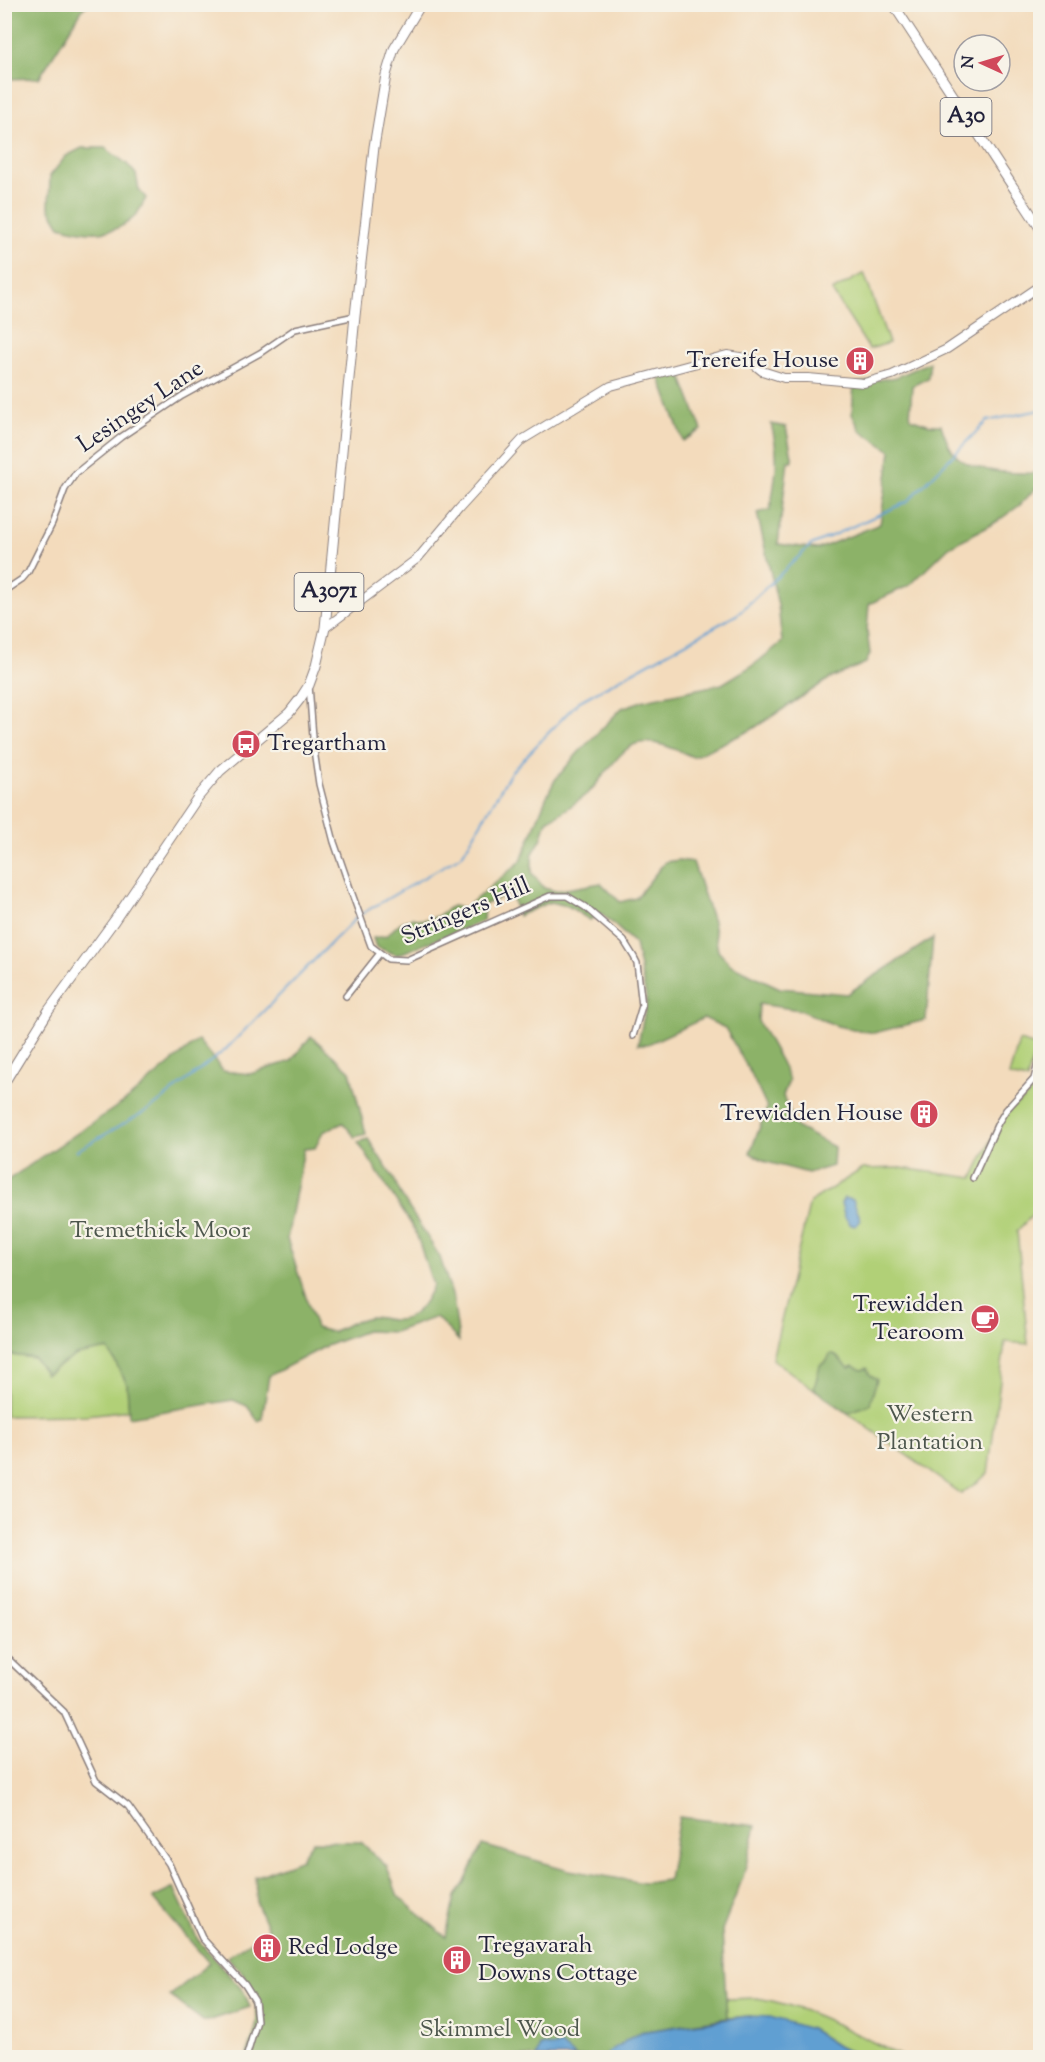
<svg xmlns="http://www.w3.org/2000/svg" width="1045" height="2062" viewBox="0 0 1045 2062" font-family="'Sorts Mill Goudy',serif">
  <rect width="100%" height="100%" fill="#f7f3e8"/>
  <filter id="ink" filterUnits="userSpaceOnUse"><feTurbulence type="fractalNoise" baseFrequency=".0167" numOctaves="2"/><feDisplacementMap in="SourceGraphic" scale="12" xChannelSelector="R" yChannelSelector="G"/><feConvolveMatrix kernelMatrix="1 2 1 2 8 2 1 2 1" color-interpolation-filters="sRGB"/></filter>
  <filter id="wash" filterUnits="userSpaceOnUse"><feTurbulence type="fractalNoise" baseFrequency=".008" numOctaves="4" result="noise"/><feDisplacementMap in="SourceGraphic" scale="24" xChannelSelector="R" yChannelSelector="G"/><feGaussianBlur stdDeviation="1.35" result="paint"/><feColorMatrix in="noise" values="0 0 0 0 0 0 0 0 0 0 0 0 0 0 0 0 0 1.4 0 .05"/><feComposite in="paint" operator="in"/></filter>
  <g filter="url(#wash)">
    <rect width="100%" height="100%" fill="#f3dbbc"/>
    <!-- green -->
    <path fill="#b1d077" stroke="#6a7959" stroke-width="1.5" d="M864 273 889 343 869 349 832 291Z
      M1019 1041 1036 1046 1027 1080 1009 1076Z
      M1039 1087 1040 1089V1207L1017 1231 1028 1344 1005 1342 988 1474 961 1494 772 1359 810 1202 862 1169 901 1168 973 1178 1004 1114Z
      M108 1349 127 1384 129 1410 87 1415 5 1416V1354L34 1358 46 1374 76 1355Z
      M757 1998C809 2006 857 2035 903 2057H863L839 2047 811 2029 748 2016 727 2018 726 1999Z"/>
    <!-- forest -->
    <path fill="#8cb268" stroke="#576a52" stroke-width="1.5" d="M4 5 5 4 88 5 84 7 39 78 5 79Z
      M82 148H105L127 164 136 174 139 190 146 198C143 203 140 210 136 215 116 237 85 234 60 226L49 208 50 176 66 156Z
      M930 362 928 378 912 386 910 418 930 425H941C945 436 949 450 959 458 978 473 1017 474 1040 473V489H1035L1020 505 996 522 949 547 910 585 869 604 867 631 870 654 866 663 829 679 751 730 693 757C676 750 658 740 639 743 621 746 603 779 589 792 576 803 562 813 547 821L541 840 532 855V873L544 888 555 891 601 883 620 902 636 898 665 862 679 860 693 862 713 922 718 951 731 965 780 988 847 994 933 938 926 1020 874 1033 837 1026 800 1010 759 1004 758 1021 781 1062 789 1080 783 1096 796 1127 834 1147 833 1166 808 1173 767 1162 750 1153 767 1108 751 1074 725 1028 704 1018 648 1044H638L647 1001 635 944 601 913 590 920 568 906 550 902 518 916 511 892 484 905 483 921 397 955 376 947 373 938 386 936 400 923 412 918 423 920 436 917 452 906 465 908 521 861 546 798 555 780 578 753 622 708 645 700 722 684 755 664 782 642 778 605 757 513 770 510C776 476 780 457 771 424L786 427 793 461H788L778 544 818 549 880 524 891 451 860 430 852 414 854 384 897 377Z
      M680 373 702 430 683 441 659 376Z
      M311 1036 350 1071 366 1134 355 1137 343 1123 323 1132 315 1148 304 1149 287 1239 316 1328 332 1332C344 1326 357 1319 371 1317 379 1317 386 1320 394 1320 415 1321 426 1302 433 1285L415 1230 358 1142 368 1139 394 1179 402 1197 440 1257 453 1298 459 1341 436 1317 394 1332 366 1331 326 1346 269 1376 262 1419 258 1421 247 1406 233 1400 129 1417 127 1384 108 1349 76 1355 46 1374 34 1358 5 1354V1182L128 1099 198 1040 223 1071 250 1074 291 1061Z
      M830 1354H834L849 1368 853 1366 862 1370 867 1368 870 1375 877 1379 870 1404 848 1413 814 1389 820 1365 827 1361Z
      M679 1817 756 1826 743 1877 722 1930 727 2018 640 2032 610 2057H246C252 2040 262 2019 254 2000 250 1990 245 1985 244 1974L227 1957 268 1929 257 1904 255 1877 302 1859V1856L313 1841 361 1842 387 1867 398 1896 446 1937 455 1896 464 1884 482 1845 569 1870 644 1883 668 1880Z
      M174 1888 198 1940 244 1992 250 2007 208 2021H203L170 1996 209 1963 153 1898Z"/>
    <!-- water -->
    <path fill="#609fd2" stroke="#416086" stroke-width="1.5" d="M844 1198 853 1200 861 1220 856 1226 851 1225 845 1217 841 1203Z
      M748 2016 770 2017 811 2029 839 2047 863 2057H605L612 2049 640 2032Z
      M561 2045 575 2057H536L540 2046 554 2047Z"/>
    <g fill="none" stroke-linecap="round" stroke-linejoin="round">
      <!-- stream -->
      <path stroke="#609fd2" stroke-width="2" d="M76 1151 153 1107 225 1050 358 916 462 855 511 772 578 702 738 614 811 545 907 502 987 421 1040 410"/>
    </g>
  </g>
  <g filter="url(#ink)">
    <g fill="none" stroke-linecap="round" stroke-linejoin="round">
      <!-- minor casing -->
      <g stroke="#8a7e7c" stroke-width="8">
        <path id="minor" d="M4 591 22 579 28 572 52 524 65 489 76 473 121 437 182 396 260 353 295 329 355 316
          M309 685 314 750 319 784 334 842 351 891 371 946 388 959 407 960 550 896H567L585 907 624 941 634 957 637 963 642 1006 633 1036
          M346 996 380 953
          M973 1178 998 1123 1006 1110 1034 1079 1040 1056
          M4 1655 64 1712 96 1781 128 1806 169 1864 202 1938 245 1985 255 2001 257 2021 246 2058"/>
      </g>
      <!-- secondary casing -->
      <g stroke="#8a7e7c" stroke-width="10">
        <path id="secondary" d="M325 628 418 558 459 509 522 440 611 386 727 355 746 358 762 371 784 378H808L864 383 892 375 947 349 1040 286"/>
      </g>
      <!-- primary casing -->
      <g stroke="#8a7e7c" stroke-width="11">
        <path id="primary" d="M893 4 1040 228
          M4 1083 49 1010 114 921 198 797 220 771 289 713 300 699 309 685 316 666 325 628 355 316 374 147 386 75 394 49 421 4"/>
      </g>
      <!-- minor -->
      <use href="#minor" stroke="#fff" stroke-width="5"/>
      <!-- secondary -->
      <use href="#secondary" stroke="#fff" stroke-width="8"/>
      <!-- primary -->
      <use href="#primary" stroke="#fff" stroke-width="9"/>
    </g>
  </g>
  <!-- icons -->
  <defs>
    <g id="building-disc" transform="scale(1.5)"><circle r="9.5" fill="#d1495b" stroke="#f7f3e8"/><path d="M-4-6H4V6H1V3H-1V6H-4ZM-2.5-4.3h1.7v1.8h-1.7ZM.8-4.3h1.7v1.8H.8ZM-2.5-1h1.7V.8h-1.7ZM.8-1h1.7V.8H.8Z" fill="#fff"/></g>
    <g id="bus-disc" transform="scale(1.5)"><circle r="9.5" fill="#d1495b" stroke="#f7f3e8"/><path d="M-5-6H5V4H4V6H2V4H-2V6H-4V4H-5ZM-3.5-4V0h7V-4ZM-3.5 1.2v1.5H-2V1.2ZM2 1.2v1.5H3.5V1.2Z" fill="#fff"/></g>
    <g id="cafe-disc" transform="scale(1.5)"><circle r="9.5" fill="#d1495b" stroke="#f7f3e8"/><path d="M-5.5-4.5H6V0H3Q3 3.5 0 3.5H-2.5Q-5.5 3.5-5.5 0ZM3-3.2v2h1.7v-2ZM-6 4.5H4V6H-6Z" fill="#fff"/></g>
  </defs>
  <g fill-rule="evenodd">
    <use href="#building-disc" x="860" y="361"/>
    <use href="#bus-disc" x="246" y="744"/>
    <use href="#building-disc" x="924" y="1114"/>
    <use href="#cafe-disc" x="985" y="1319"/>
    <use href="#building-disc" x="267" y="1948"/>
    <use href="#building-disc" x="457" y="1960"/>
  </g>
  <g text-anchor="middle" dominant-baseline="central" stroke-width="4.5" stroke-linejoin="round" paint-order="stroke">
    <!-- shield labels -->
    <g fill="#f7f3e8" stroke="#62616f" stroke-width="1.5">
      <rect x="940.5" y="98" width="51" height="38" rx="4.5"/>
      <rect x="294.5" y="573" width="69" height="38" rx="4.5"/>
    </g>
    <g font-size="22" font-weight="bold" fill="#22223b">
      <text x="966" y="117">A30</text>
      <text x="329" y="592">A3071</text>
    </g>
    <!-- poi labels -->
    <g font-size="24" fill="#22223b" stroke="#f7f3e8" text-anchor="end">
      <text x="839" y="361">Trereife House</text>
      <text x="267" y="744" text-anchor="start">Tregartham</text>
      <text x="903" y="1114">Trewidden House</text>
      <text x="964" y="1305">Trewidden<tspan x="964" dy="28">Tearoom</tspan></text>
      <text x="478" y="1946" text-anchor="start">Tregavarah<tspan x="478" dy="28">Downs Cottage</tspan></text>
      <text x="288" y="1948" text-anchor="start">Red Lodge</text>
    </g>
    <!-- street labels -->
    <g font-size="24" fill="#22223b" stroke="#f7f3e8">
      <text transform="translate(141 407) rotate(-34)">Lesingey Lane</text>
      <text transform="translate(466 912) rotate(-23)">Stringers Hill</text>
    </g>
    <!-- park labels -->
    <g font-size="24" fill="#4d564d" stroke="#f7f3e8">
      <text x="160" y="1231">Tremethick Moor</text>
      <text x="930" y="1415">Western<tspan x="930" dy="28">Plantation</tspan></text>
      <text x="500" y="2030">Skimmel Wood</text>
    </g>
  </g>
  <!-- margin -->
  <rect width="1045" height="2062" fill="none" stroke="#f7f3e8" stroke-width="24"/>
  <!-- north arrow -->
  <g transform="translate(982 63) rotate(274)"><circle r="28" fill="#f7f3e8" stroke="#a29fa3" stroke-width="1.5"/>
  <path d="M0-4.5L10 22L0 15L-10 22Z" fill="#d1495b"/>
  <text y="-9" font-size="16" font-weight="bold" text-anchor="middle" fill="#22223b">N</text>
  </g>
</svg>
